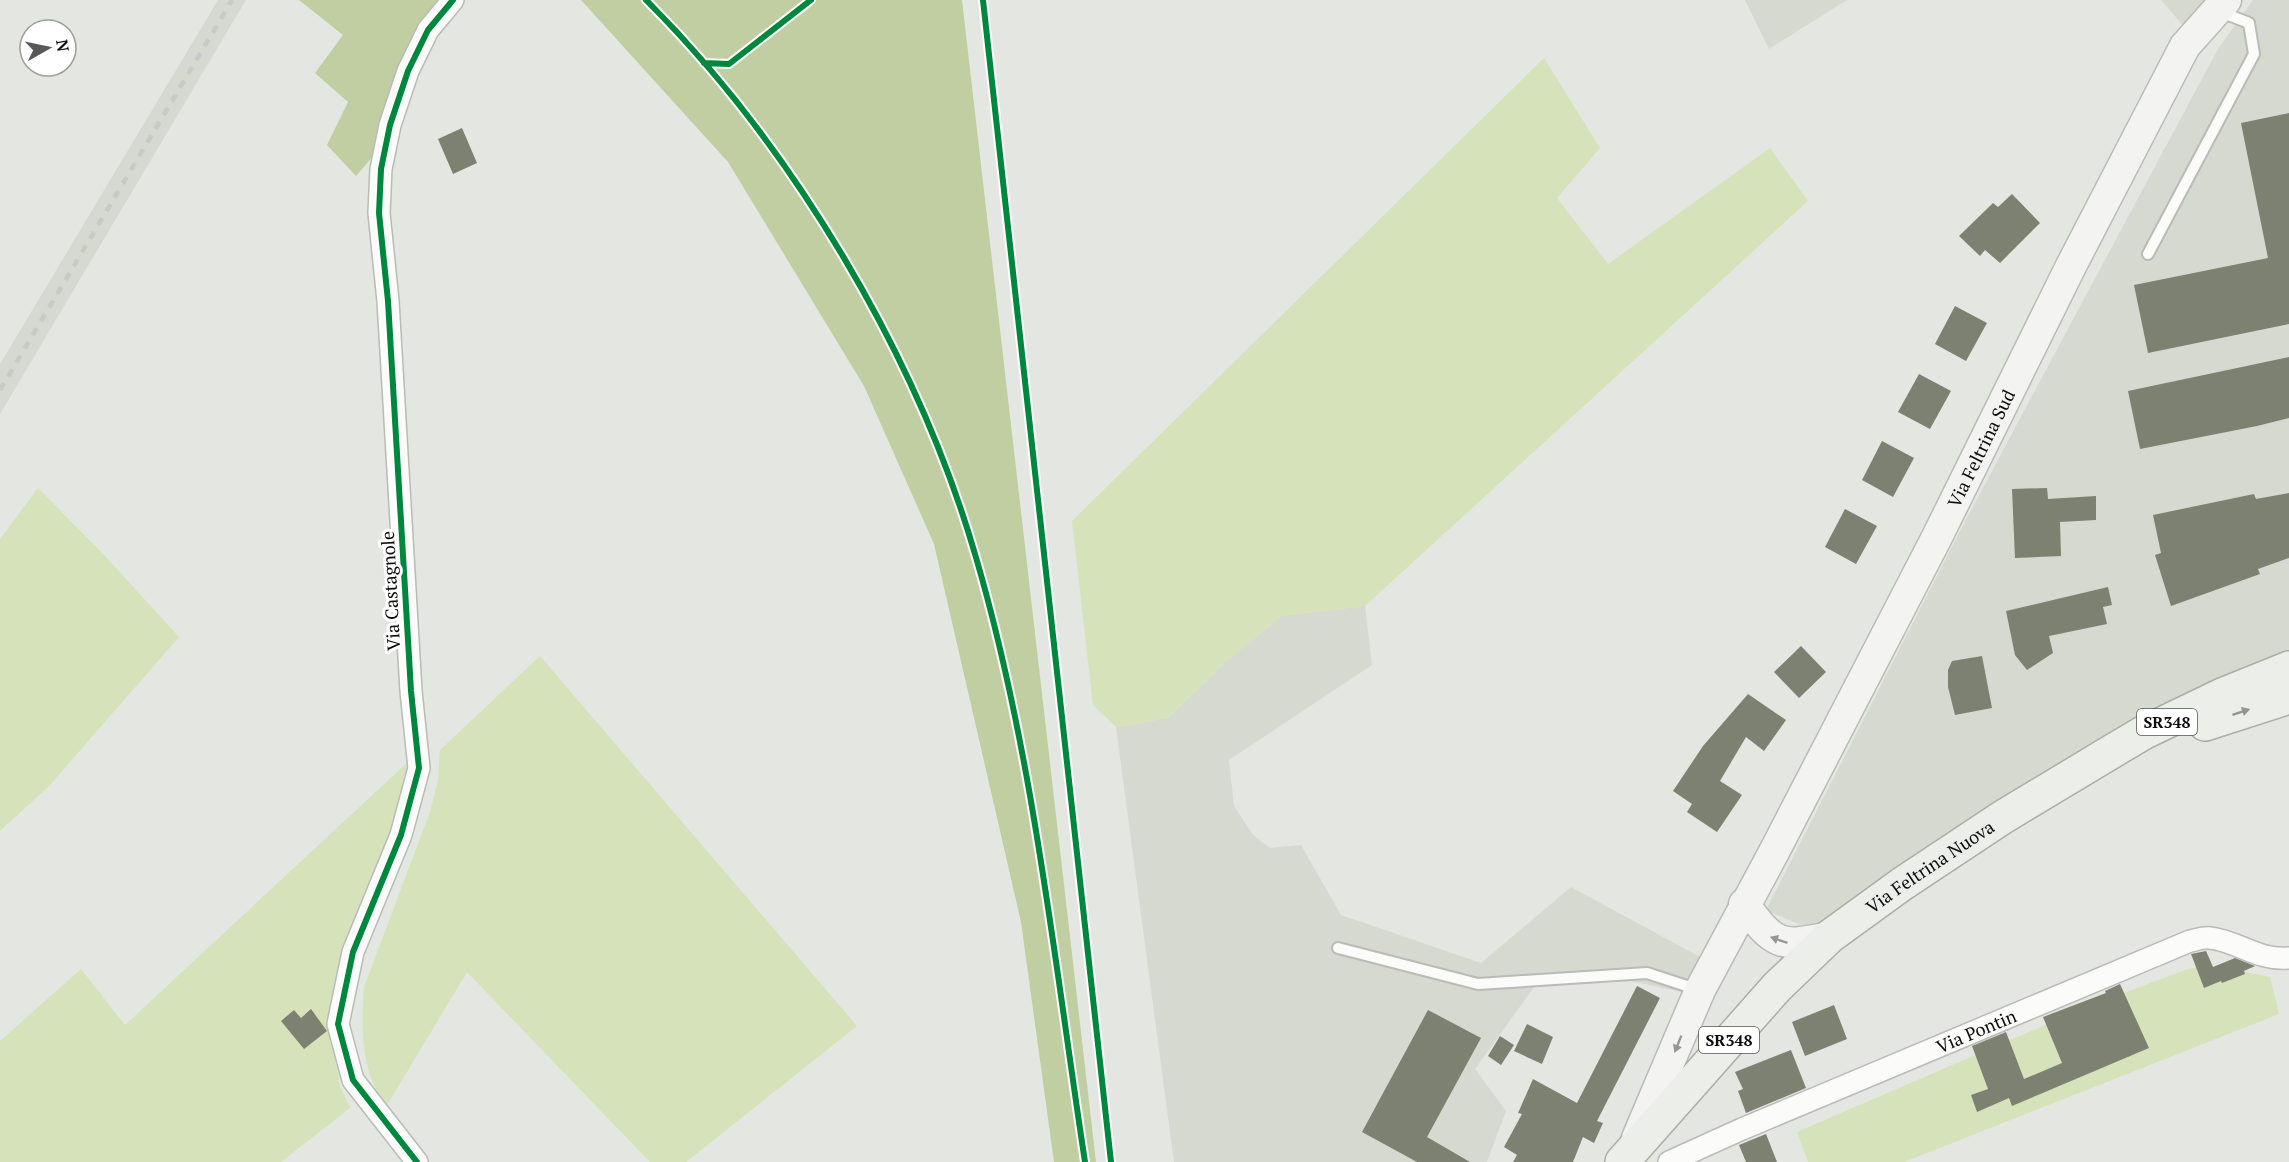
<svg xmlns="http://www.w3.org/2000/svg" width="2289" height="1162" viewBox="0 0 2289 1162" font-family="'PT Serif',serif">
  <rect width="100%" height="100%" fill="#e4e6e1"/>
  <!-- built -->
  <path fill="#d5d9cf" d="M218 0H246L0 414V364Z
    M1745 0H1847L1769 49Z
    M2161 0H2206L2187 30Z
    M2253 0H2289V650L2176 698 2124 731 2028 783 1926 847 1817 932 1766 910 1958 535 2032 396 2218 49Z
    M1365 606 1372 665 1229 760 1234 806 1253 835 1270 848 1301 845 1341 915 1481 963 1571 887 1700 957 1682 992 1621 979 1542 976 1475 1069 1506 1111 1487 1162H1174L1116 727 1168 718 1222 665 1281 616Z"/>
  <!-- green -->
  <path fill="#d6e2ba" d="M1544 58 1600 148 1557 198 1608 264 1770 148 1808 201 1365 606 1281 616 1222 665 1168 718 1116 727 1093 705 1072 521Z
    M38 488 105 556 179 637 49 786 0 831V539Z
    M540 656 857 1026 686 1162H650L467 972 387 1105C360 1073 361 1028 364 987L430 812 438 780 440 750Z
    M409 761 401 802 334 982 331 1015 333 1046 340 1086 350 1108 281 1162H0V1041L81 969 125 1025Z
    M2198 967H2220L2270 977 2279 1014 1904 1162H1808L1797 1132 2087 1007 2185 970Z"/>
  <!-- forest -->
  <path fill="#c1cea1" d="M299 0H444L374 155 356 176 327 145 348 102 315 73 343 35Z
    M581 0H962L1096 1162H1054L1021 922 934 544 864 386 728 162Z"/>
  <!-- building -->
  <path fill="#7d8172" d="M2289 113V324L2148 353 2134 285 2268 258 2241 123Z
    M462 128 477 163 453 174 438 139Z
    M2012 194 2040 223 2000 263 1985 250 1980 256 1959 236 1993 203 1998 207Z
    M1955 306 1987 323 1966 361 1935 344Z
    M2289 357V418L2257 426 2140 449 2128 391Z
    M1919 374 1951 391 1930 429 1898 412Z
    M1882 441 1914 458 1893 497 1862 480Z
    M2047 488 2048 499 2096 496V520L2060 522 2061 556 2015 558 2012 489Z
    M2289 493V558L2258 569 2260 574 2171 606 2155 555 2161 553 2153 515 2254 494 2256 499Z
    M1845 509 1877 526 1856 564 1825 547Z
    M2108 587 2112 605 2103 607 2107 624 2049 636 2053 653 2027 670 2015 655 2006 611Z
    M1801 646 1826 672 1799 698 1774 672Z
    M1982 656 1992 708 1955 715 1948 687V670L1952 661Z
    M1748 694 1786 720 1764 751 1746 737 1720 781 1742 795 1717 832 1687 812 1692 804 1673 791 1703 746Z
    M2206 951 2213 967 2235 958 2255 966 2244 971 2245 974 2222 983 2221 981 2204 988 2191 954Z
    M2120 984 2149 1048 2012 1106 2009 1098 1977 1112 1971 1095 1988 1089 1972 1046 2006 1032 2024 1079 2062 1063 2043 1017 2106 993 2105 991Z
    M1637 986 1660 998 1597 1121 1603 1123 1594 1143 1583 1137 1573 1162H1513L1517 1155 1504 1147 1522 1114 1518 1113 1533 1079 1577 1103Z
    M1834 1005 1847 1039 1805 1056 1792 1022Z
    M311 1009 327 1031 304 1049 281 1021 294 1010 301 1018Z
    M1428 1010 1481 1038 1427 1137 1470 1162H1417L1362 1132Z
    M1527 1024 1553 1037 1542 1064 1514 1051Z
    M1500 1036 1514 1045 1501 1065 1488 1056Z
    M1791 1050 1806 1088 1746 1113 1738 1091 1743 1089 1735 1072Z
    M1766 1134 1777 1162H1746L1739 1145Z"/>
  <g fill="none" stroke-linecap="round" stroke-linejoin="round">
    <!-- service casing -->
    <g stroke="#b9bbb7" stroke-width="14">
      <path id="service" d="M2148 254 2254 54 2249 23 2221 12
        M1338 948 1478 984 1647 973 1699 990"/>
    </g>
    <!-- minor casing -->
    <g stroke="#b9bbb7" stroke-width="24">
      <g id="minor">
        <path d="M417 1162 353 1080 338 1024 353 952 401 835 419 768 411 691 388 301 379 213 381 169 390 125 408 71 428 30 453 0"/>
        <path id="s1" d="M1669 1162 1742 1129 2190 941C2196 940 2203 937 2210 938 2238 941 2258 961 2289 958"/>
      </g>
    </g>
    <!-- secondary casing -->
    <g stroke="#b9bbb7" stroke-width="33">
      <g id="secondary">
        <path d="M1744 904C1774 945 1780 948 1829 937"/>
        <path id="s2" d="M1637 1138 1700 990 1775 850 1937 537 2071 266 2185 46 2226 0"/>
      </g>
    </g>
    <!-- primary casing -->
    <g stroke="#abaea3" stroke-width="36">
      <g id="primary">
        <path d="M2205 724 2289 697"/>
        <path id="s3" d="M1622 1162 1777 987 1829 937 1902 884 2003 817 2111 752 2143 733 2222 695 2289 668"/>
      </g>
    </g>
    <!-- service -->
    <use href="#service" stroke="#fbfbfa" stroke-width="10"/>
    <!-- minor -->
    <use href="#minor" stroke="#fbfbfa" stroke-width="21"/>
    <!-- secondary -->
    <use href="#secondary" stroke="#f3f4f2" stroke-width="30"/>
    <!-- primary -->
    <use href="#primary" stroke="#eceee9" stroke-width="33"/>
    <!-- rail -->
    <path stroke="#c9c9c8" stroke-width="4.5" stroke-dasharray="8 8" stroke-linecap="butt" d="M0 390 232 0"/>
    <!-- cycleway casing -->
    <g stroke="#fff" stroke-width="10">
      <path id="cycleway" d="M646 0C792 146 917 355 975 554 1033 751 1054 959 1085 1162
        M983 0 1111 1162
        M704 63 729 64 811 0
        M417 1162 353 1080 338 1024 353 952 401 835 419 768 411 691 388 301 379 213 381 169 390 125 408 71 428 30 453 0"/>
    </g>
    <!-- cycleway -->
    <use href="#cycleway" stroke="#00873e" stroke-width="6"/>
  </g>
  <!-- one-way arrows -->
  <defs><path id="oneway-solid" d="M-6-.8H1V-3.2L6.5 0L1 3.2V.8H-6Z" transform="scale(1.5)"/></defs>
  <use fill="#929490" href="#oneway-solid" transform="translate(2241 712) rotate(-18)"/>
  <g fill="#979896">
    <use href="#oneway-solid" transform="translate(1779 940) rotate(-161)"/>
    <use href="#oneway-solid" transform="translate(1678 1044) rotate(112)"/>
  </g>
  <g text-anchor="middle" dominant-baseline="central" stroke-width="6" stroke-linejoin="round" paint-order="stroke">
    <!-- shield labels -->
    <g fill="#fff" stroke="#555654" stroke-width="1.5">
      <rect x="2137" y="709" width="60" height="26" rx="4.5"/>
      <rect x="1699" y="1027" width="60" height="26" rx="4.5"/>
    </g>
    <g font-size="16" font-weight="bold" fill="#0c0d0b">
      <text x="2167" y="722">SR348</text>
      <text x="1729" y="1040">SR348</text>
    </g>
    <!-- street labels -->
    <g font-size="18" fill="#0c0d0b" stroke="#fff">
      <text stroke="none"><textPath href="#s2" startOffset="771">Via Feltrina Sud</textPath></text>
      <text transform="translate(390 591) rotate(-93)">Via Castagnole</text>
      <text stroke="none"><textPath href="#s3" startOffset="429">Via Feltrina Nuova</textPath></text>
      <text stroke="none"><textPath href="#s1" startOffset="334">Via Pontin</textPath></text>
    </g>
  </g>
  <!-- north arrow -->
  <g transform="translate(48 48) rotate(81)"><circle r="28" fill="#ffffff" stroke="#9e9e9d" stroke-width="1.5"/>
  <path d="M0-4.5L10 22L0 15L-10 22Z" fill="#585956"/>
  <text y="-9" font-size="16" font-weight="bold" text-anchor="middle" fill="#0c0d0b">N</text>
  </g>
</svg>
